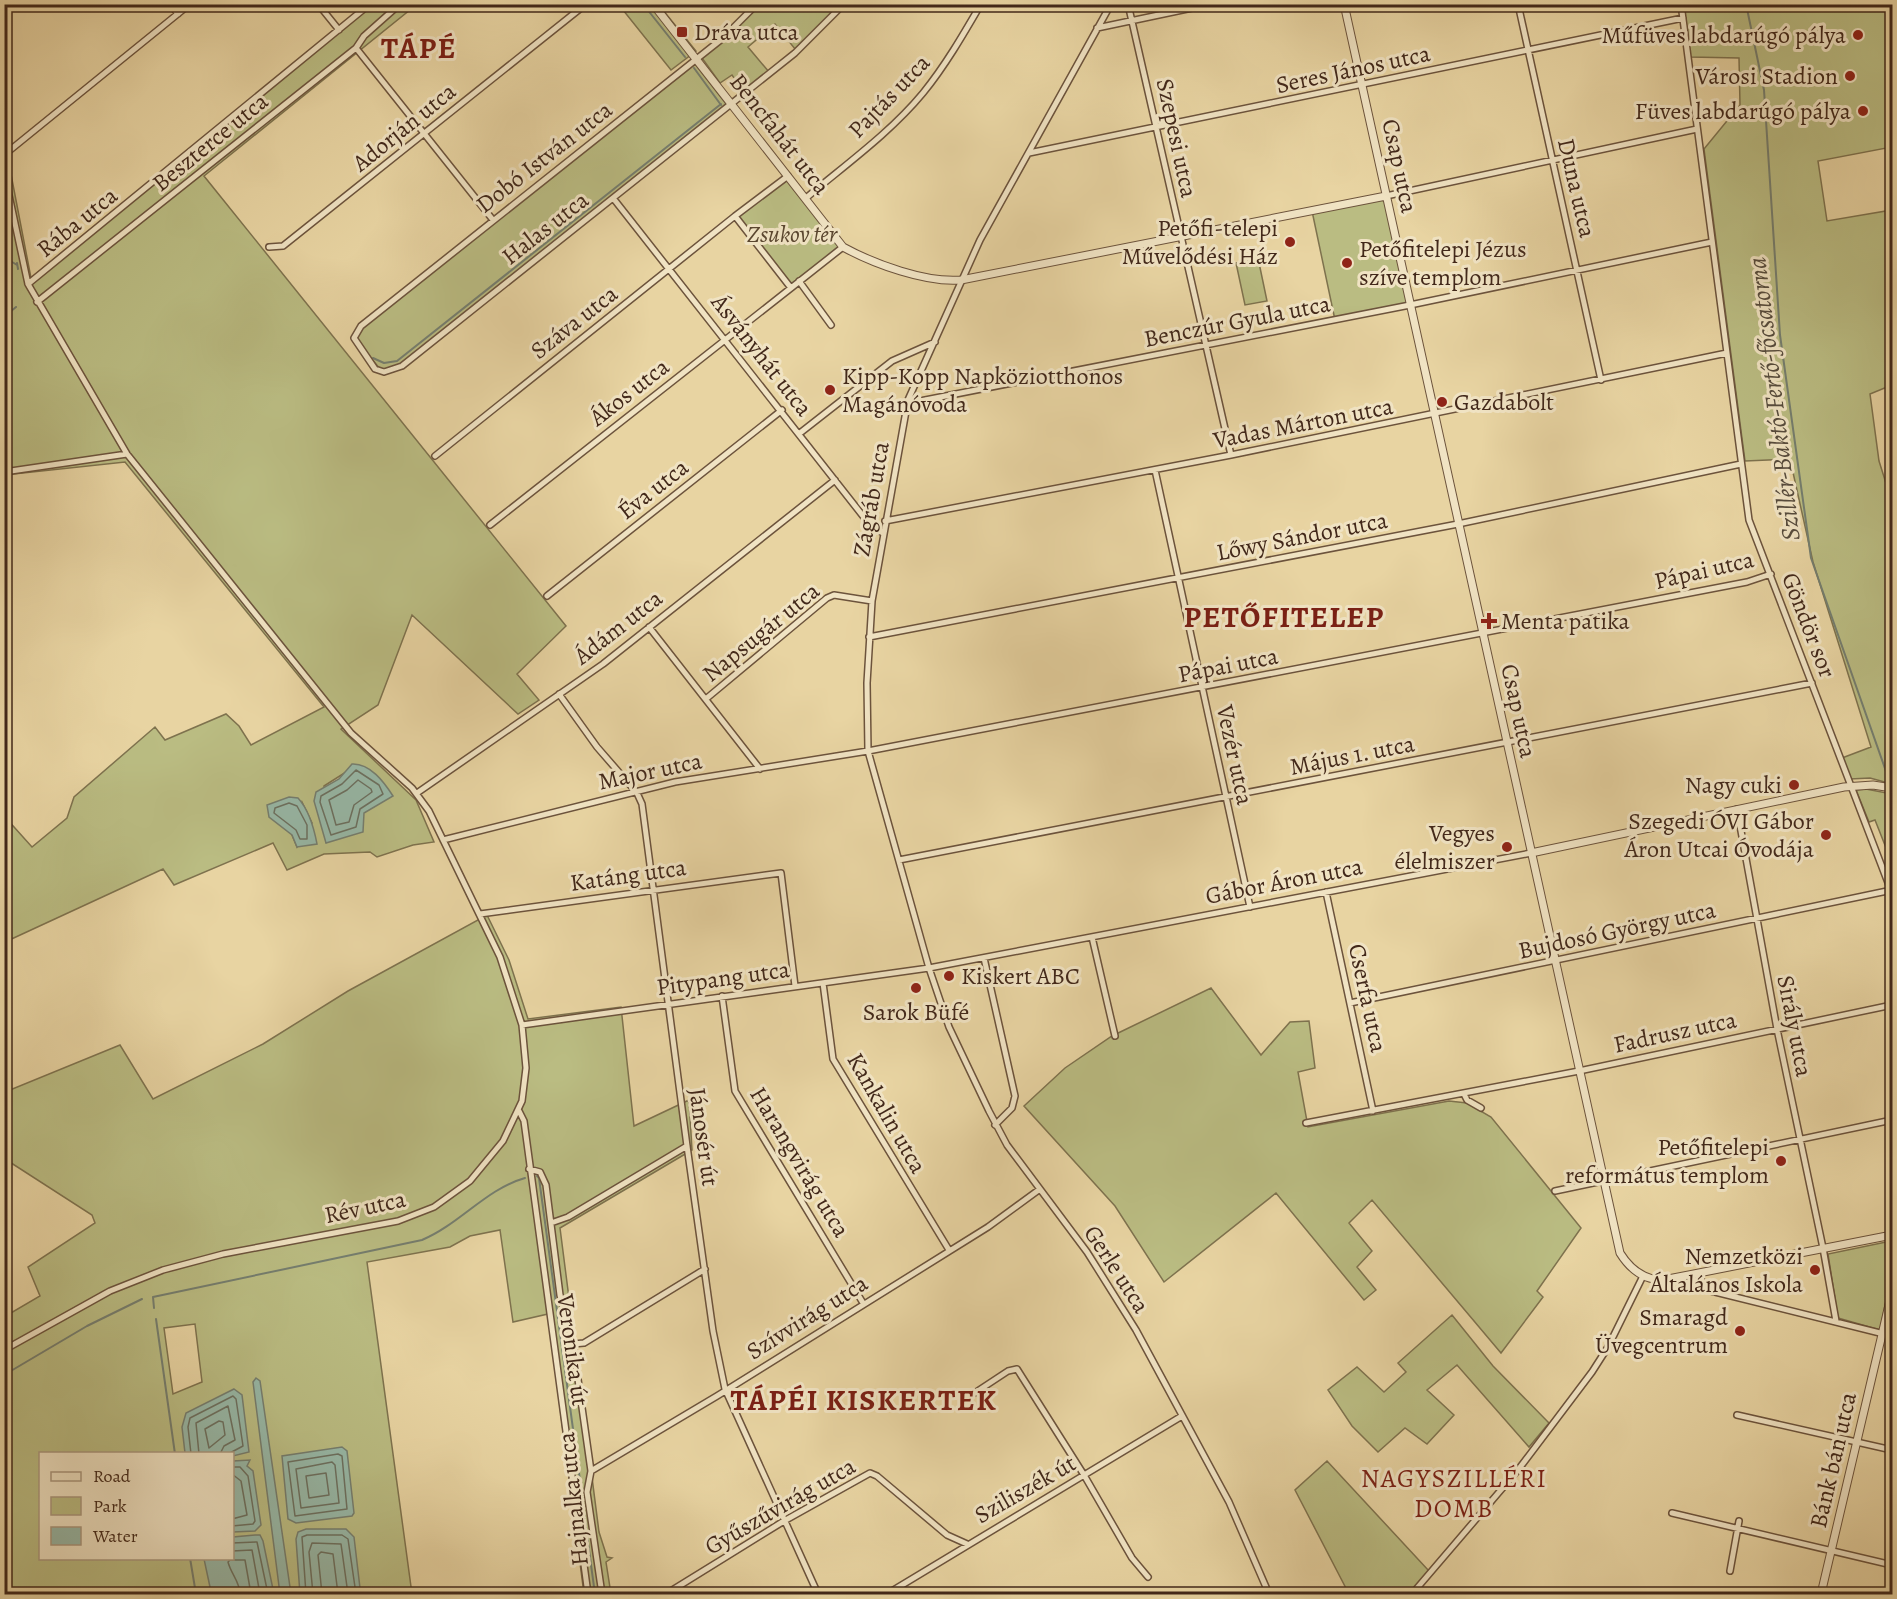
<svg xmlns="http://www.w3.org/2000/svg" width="1897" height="1599" viewBox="0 0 1897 1599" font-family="Alegreya,serif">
  <rect width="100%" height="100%" fill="#e8d4a2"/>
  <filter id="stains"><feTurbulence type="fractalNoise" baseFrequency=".00333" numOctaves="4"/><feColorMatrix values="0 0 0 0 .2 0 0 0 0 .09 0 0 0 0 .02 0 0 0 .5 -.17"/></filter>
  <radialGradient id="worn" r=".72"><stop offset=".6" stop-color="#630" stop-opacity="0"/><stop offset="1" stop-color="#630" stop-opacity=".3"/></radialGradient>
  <!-- green -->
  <path fill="#babc82" stroke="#7e724e" stroke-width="1.5" fill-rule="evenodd" d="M366 5H416L204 176 566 626 517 674 539 700 518 714 412 615 378 705 341 729 416 800 434 842 413 845 377 857 370 852 324 854 287 870 273 843 174 885 163 869 5 942V817L32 847 67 818 74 797 155 727 165 740 226 714 239 726 251 745 324 707 125 462 5 475 4 138 31 278ZM346 772 326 843 324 786ZM302 802 312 823 297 847 292 835Z
    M619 5H659L696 51 671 70Z
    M761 5H841L795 49 775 24 748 47 769 72 744 92 732 75 720 83 702 58Z
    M1684 5H1892V147L1818 161 1827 221 1892 210V385L1870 394 1879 461 1892 502V784L1870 778 1850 779 1842 758 1871 747 1813 562 1790 459 1745 461 1704 149 1740 105 1739 58 1690 57Z
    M695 64 727 105 401 366 381 370 358 343V333L365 325Z
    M788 176 843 247 791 288 735 216Z
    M1386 196 1410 305 1335 320 1312 211Z
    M1258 258 1267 301 1245 305 1236 263Z
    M1866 789 1892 794V863L1875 820 1869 822 1856 790Z
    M487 915 509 960 528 1019 621 1007 634 1126 689 1100 692 1150 560 1228 599 1532 607 1557 612 1558 606 1562 611 1594H584L548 1314 513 1322 500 1230 470 1236 450 1247 367 1262 412 1594H5L4 1317 40 1296 28 1267 95 1223 92 1215 5 1159V1092L120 1045 153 1099 263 1044 348 991ZM195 1324 202 1382 173 1394 164 1328ZM40 1454H232V1558H40Z
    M1211 988 1261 1055 1290 1022 1309 1021 1315 1068 1298 1072 1308 1127 1449 1101 1467 1103 1491 1117 1581 1228 1537 1291 1543 1297 1501 1353 1372 1200 1349 1223 1372 1251 1357 1267 1376 1290 1364 1300 1276 1193 1164 1282 1115 1206 1024 1106 1065 1068 1112 1036Z
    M1886 1242 1892 1244V1271L1880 1330 1838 1318 1828 1254Z
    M1452 1315 1493 1366 1549 1423 1529 1447 1457 1365 1427 1390 1454 1415 1427 1444 1405 1428 1378 1452 1352 1426 1328 1390 1357 1367 1384 1392 1406 1372 1398 1363Z
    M1327 1461 1429 1571 1415 1588 1434 1594H1349L1295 1490Z"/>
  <!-- water -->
  <path fill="#97b8a7" stroke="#757e6f" stroke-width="1.5" d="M352 764C370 763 384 782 393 796L364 813 363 832 326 843 314 801 316 792 339 779Z
    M289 797 298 798C309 810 314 828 317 844L297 847 292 835 269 817 267 805Z
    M256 1378 260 1381 291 1594H280L253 1382Z
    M234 1389 242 1395 249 1452 233 1456 232 1454 185 1453 182 1427 186 1413Z
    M342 1447 347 1451 354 1513 352 1516 296 1523 288 1519 282 1456Z
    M250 1460 247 1466 253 1471 261 1525 255 1531 233 1532V1461Z
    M306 1529H346L354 1537 360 1588 363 1594H300L296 1539 298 1532Z
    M255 1535H260L263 1541 274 1594C254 1595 226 1599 210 1587L204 1559 232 1558 233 1537Z"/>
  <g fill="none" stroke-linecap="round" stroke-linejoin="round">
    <!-- shore -->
    <path stroke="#6c7060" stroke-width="1.5" d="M356 770 379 785 383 794 360 809 356 827 331 835 320 802 321 796 342 784Z
      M358 780 371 789 372 792 354 805 349 822 336 825 329 800 347 790Z
      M289 803 297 806 307 825V839H300L296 830 274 813 275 808Z
      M219 1421 223 1422 225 1435 209 1448 205 1429Z
      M191 1454 188 1427 190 1418 233 1396 236 1399 243 1446 228 1454
      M199 1454 196 1423 228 1406 235 1440 224 1446 220 1454
      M338 1454 342 1456 347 1509 295 1516 288 1462Z
      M332 1462 335 1465 339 1503 301 1508 296 1469Z
      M232 1467H240L248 1476 255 1521 253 1524 232 1526
      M326 1473 329 1495 309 1498 306 1476Z
      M232 1474 241 1481 247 1515 232 1519
      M232 1543 257 1542 268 1594
      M232 1551 252 1550 260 1594
      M240 1594C240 1582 231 1574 228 1562L230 1560H245L251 1594
      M306 1594 302 1537 307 1535H342L348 1539 356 1594
      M313 1594 309 1552 312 1543 341 1544 348 1594
      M322 1594 318 1555 321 1552 333 1554 338 1594"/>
    <!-- stream -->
    <path stroke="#757e6f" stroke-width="2" d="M643 4 685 57
      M1746 4 1764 90 1780 335 1811 558 1888 777
      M694 68 721 105
      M4 257 17 265
      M17 263 18 269
      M4 317 16 307
      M373 358 384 363 397 361 721 104
      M537 1176 539 1178 581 1488
      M154 1308 153 1297 422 1240C460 1224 486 1189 525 1178
      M156 1319 175 1454
      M4 1375 87 1326 142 1299
      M582 1499 595 1594
      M190 1558 196 1594"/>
    <!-- minor casing -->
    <g stroke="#6c533c" stroke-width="8">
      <path id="minor" d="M170 4 178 14
        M318 4 339 30
        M757 4 723 38 361 326 354 338 375 369 384 372 402 366 795 53 844 4
        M1111 4 980 240 908 400 872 601 867 683 868 751 929 968 949 1027 989 1111 1007 1145 1087 1252 1136 1330 1229 1502 1269 1594
        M1128 4 1231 455
        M1518 4 1601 380
        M1681 4 1749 520 1892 893
        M4 6 9 4
        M1097 28 1211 4
        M356 48 493 220
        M1029 153 1683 18
        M4 155 190 4
        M4 172 28 284 127 454 351 733 412 788 429 811 500 957 522 1025 526 1068 522 1101 503 1141 470 1181 434 1207 398 1221 223 1254 163 1270 110 1291 4 1350
        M788 176 735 216 791 288 843 247
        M1386 196 1697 129
        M613 198 870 525 883 533
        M806 198C845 165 890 133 923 93 945 66 963 35 981 4
        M269 247 283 246 586 4
        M799 281 831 325
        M28 284 370 4
        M37 302 356 48 364 36 400 4
        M908 400 920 401 1410 305 1712 242
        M800 433 892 361 935 342
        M435 456 735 216
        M1155 470 1250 907
        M4 472 127 454
        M885 521 1231 455 1727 353
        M490 525 791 288
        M547 596 782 410
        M649 627 760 769
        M869 637 1458 524 1741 464
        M559 694 597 747 637 793 642 804 687 1146 713 1331 725 1389 818 1594
        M707 698 827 598 834 595 872 601
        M417 793 603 664 835 480
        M1737 809 1777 1029 1823 1248 1836 1321
        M443 840 675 782 868 751 1747 582 1771 574
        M899 860 1812 683
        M1326 892 1373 1111
        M480 914 781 873 795 986
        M1092 937 1115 1036
        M984 958 1015 1096 1012 1108 995 1125
        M823 983 833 1059 949 1250
        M722 996 735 1091 863 1303
        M1350 1003 1892 890
        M522 1025 929 968 1531 853
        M1464 1094 1467 1100 1481 1108
        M519 1111 524 1121 588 1594
        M1306 1123 1579 1071 1892 1005
        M529 1169 540 1172 546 1185 560 1295 573 1344 591 1471 587 1492 602 1594
        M1555 1191 1892 1120
        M551 1223 568 1217 687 1146
        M1698 1274 1707 1290 1892 1336
        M573 1344 584 1343 705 1269
        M967 1398 1008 1371 1017 1369 1084 1475 1132 1558 1148 1577
        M1737 1415 1892 1450
        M591 1471 717 1396 988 1227 1040 1189
        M1672 1513 1892 1565
        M1730 1571 1739 1521
        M666 1594 784 1521 870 1473 877 1476 947 1535 967 1544
        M887 1594 1182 1416
        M1412 1594 1518 1470 1592 1372 1608 1347 1643 1276"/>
    </g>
    <!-- tertiary casing -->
    <g stroke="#6c533c" stroke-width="9">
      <path id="tertiary" d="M653 4 843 247C874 264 926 283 961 280L1386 196
        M1344 4 1620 1253C1630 1269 1644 1280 1663 1280L1892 1235
        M1531 853 1844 787 1873 785 1892 788
        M1821 1594 1892 1292"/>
    </g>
    <!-- minor -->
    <use href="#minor" stroke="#f0e3c3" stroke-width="5"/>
    <!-- tertiary -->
    <use href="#tertiary" stroke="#f0e3c3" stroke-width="7"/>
  </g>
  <!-- markers -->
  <g fill="#8f2418" stroke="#f0e3c3" stroke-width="2">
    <rect x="676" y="26" width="12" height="12" rx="3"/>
    <circle cx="1858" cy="35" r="6"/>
    <circle cx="1850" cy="76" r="6"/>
    <circle cx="1863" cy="111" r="6"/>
    <circle cx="1290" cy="242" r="6"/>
    <circle cx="1347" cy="263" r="6"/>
    <circle cx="830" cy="390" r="6"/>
    <circle cx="1442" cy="402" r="6"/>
    <path d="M1486 612h6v6h6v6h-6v6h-6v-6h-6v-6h6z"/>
    <circle cx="1794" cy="785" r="6"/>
    <circle cx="1826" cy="835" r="6"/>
    <circle cx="1507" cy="847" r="6"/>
    <circle cx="949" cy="976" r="6"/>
    <circle cx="916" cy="988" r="6"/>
    <circle cx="1781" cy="1161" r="6"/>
    <circle cx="1815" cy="1270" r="6"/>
    <circle cx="1740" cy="1331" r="6"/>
  </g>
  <g text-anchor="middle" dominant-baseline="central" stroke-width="6" stroke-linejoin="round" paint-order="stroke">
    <!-- poi labels -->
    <g font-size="24" fill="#42281a" stroke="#f0e3c3" text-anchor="end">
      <text x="694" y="32" text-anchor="start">Dráva utca</text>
      <text x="1846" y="35">Műfüves labdarúgó pálya</text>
      <text x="1838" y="76">Városi Stadion</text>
      <text x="1851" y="111">Füves labdarúgó pálya</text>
      <text x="1278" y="228">Petőfi-telepi<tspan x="1278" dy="28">Művelődési Ház</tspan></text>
      <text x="1359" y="249" text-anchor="start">Petőfitelepi Jézus<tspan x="1359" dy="28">szíve templom</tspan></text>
      <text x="842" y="376" text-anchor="start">Kipp-Kopp Napköziotthonos<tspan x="842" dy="28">Magánóvoda</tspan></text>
      <text x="1454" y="402" text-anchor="start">Gazdabolt</text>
      <text x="1501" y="621" text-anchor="start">Menta patika</text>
      <text x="1782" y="785">Nagy cuki</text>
      <text x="1814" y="821">Szegedi ÓVI Gábor<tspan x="1814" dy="28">Áron Utcai Óvodája</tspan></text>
      <text x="1495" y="833">Vegyes<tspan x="1495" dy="28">élelmiszer</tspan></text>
      <text x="961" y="976" text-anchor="start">Kiskert ABC</text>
      <text x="916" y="1012" text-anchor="middle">Sarok Büfé</text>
      <text x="1769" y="1147">Petőfitelepi<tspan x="1769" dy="28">református templom</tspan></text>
      <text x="1803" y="1256">Nemzetközi<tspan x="1803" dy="28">Általános Iskola</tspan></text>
      <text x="1728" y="1317">Smaragd<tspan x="1728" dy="28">Üvegcentrum</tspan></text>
    </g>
    <!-- street labels -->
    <g font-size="24" fill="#42281a" stroke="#f0e3c3">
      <text transform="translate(1353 69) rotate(-12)">Seres János utca</text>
      <text transform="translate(889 96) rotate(-46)">Pajtás utca</text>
      <text transform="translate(404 127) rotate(-39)">Adorján utca</text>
      <text transform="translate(780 134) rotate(52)">Bencfahát utca</text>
      <text transform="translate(1177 138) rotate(78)">Szepesi utca</text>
      <text transform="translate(210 142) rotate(-39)">Beszterce utca</text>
      <text transform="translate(544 157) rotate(-38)">Dobó István utca</text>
      <text transform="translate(1400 166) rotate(78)">Csap utca</text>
      <text transform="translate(1577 188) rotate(77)">Duna utca</text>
      <text transform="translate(77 222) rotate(-39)">Rába utca</text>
      <text transform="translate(545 228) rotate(-38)">Halas utca</text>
      <text transform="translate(1237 321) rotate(-11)">Benczúr Gyula utca</text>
      <text transform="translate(574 322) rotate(-38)">Száva utca</text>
      <text transform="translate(762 355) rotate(52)">Ásványhát utca</text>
      <text transform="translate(629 392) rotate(-38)">Ákos utca</text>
      <text transform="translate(1303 423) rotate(-11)">Vadas Márton utca</text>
      <text transform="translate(653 489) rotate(-38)">Éva utca</text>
      <text transform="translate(871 499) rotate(-80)">Zágráb utca</text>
      <text transform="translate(1302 536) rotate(-11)">Lőwy Sándor utca</text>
      <text transform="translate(1704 570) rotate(-13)">Pápai utca</text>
      <text transform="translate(1809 625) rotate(69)">Göndör sor</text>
      <text transform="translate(618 627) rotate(-38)">Ádám utca</text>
      <text transform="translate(761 632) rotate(-39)">Napsugár utca</text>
      <text transform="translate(1228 665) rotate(-11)">Pápai utca</text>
      <text transform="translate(1519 711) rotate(78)">Csap utca</text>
      <text transform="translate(1235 755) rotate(78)">Vezér utca</text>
      <text transform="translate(1352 755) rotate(-11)">Május 1. utca</text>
      <text transform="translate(650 771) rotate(-12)">Major utca</text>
      <text transform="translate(628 875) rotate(-8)">Katáng utca</text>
      <text transform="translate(1284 881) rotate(-11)">Gábor Áron utca</text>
      <text transform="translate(1617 930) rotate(-12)">Bujdosó György utca</text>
      <text transform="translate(723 978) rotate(-8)">Pitypang utca</text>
      <text transform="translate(1368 998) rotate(78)">Cserfa utca</text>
      <text transform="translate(1795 1026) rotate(79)">Sirály utca</text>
      <text transform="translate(1675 1032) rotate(-12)">Fadrusz utca</text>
      <text transform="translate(887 1113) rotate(60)">Kankalin utca</text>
      <text transform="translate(704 1137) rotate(82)">Jánosér út</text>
      <text transform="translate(800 1162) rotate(59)">Harangvirág utca</text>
      <text transform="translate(365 1207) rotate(-12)">Rév utca</text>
      <text transform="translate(1117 1269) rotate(57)">Gerle utca</text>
      <text transform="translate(807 1317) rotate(-32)">Szívvirág utca</text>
      <text transform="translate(573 1350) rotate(82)">Veronika út</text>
      <text transform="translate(1833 1460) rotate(-77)">Bánk bán utca</text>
      <text transform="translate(1025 1489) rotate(-30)">Sziliszék út</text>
      <text transform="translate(573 1499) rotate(-96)">Hajnalka utca</text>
      <text transform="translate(780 1506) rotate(-30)">Gyűszűvirág utca</text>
    </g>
    <!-- park labels -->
    <g font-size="24" font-style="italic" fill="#5a462f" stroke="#f0e3c3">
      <text x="792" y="234">Zsukov tér</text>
    </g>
    <!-- water labels -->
    <g font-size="26" font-style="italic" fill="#574c3d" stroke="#f0e3c3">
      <text transform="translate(1774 399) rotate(-97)">Szillér-Baktó-Fertő-főcsatorna</text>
    </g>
    <!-- neighbourhood labels -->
    <g font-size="26" letter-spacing="1.5" fill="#7a1f14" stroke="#f0e3c3">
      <text x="1454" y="1478">NAGYSZILLÉRI<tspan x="1454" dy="30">DOMB</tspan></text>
    </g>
    <!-- district labels -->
    <g font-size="30" font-weight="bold" letter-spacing="1.5" fill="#7a1f14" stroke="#f0e3c3">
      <text x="419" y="48">TÁPÉ</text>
      <text x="1284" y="617">PETŐFITELEP</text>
      <text x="864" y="1400">TÁPÉI KISKERTEK</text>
    </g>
  </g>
  <!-- margin -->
  <rect width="1897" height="1599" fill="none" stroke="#e8d4a2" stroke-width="24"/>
  <rect x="6" y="6" width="1885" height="1587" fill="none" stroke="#42281a" stroke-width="3"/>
  <rect x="12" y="12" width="1873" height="1575" fill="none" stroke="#42281a" stroke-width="1.5"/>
  <!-- legend -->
  <rect x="39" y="1452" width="195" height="108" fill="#f0e3c3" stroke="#aa987f" stroke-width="1.5"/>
  <rect x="51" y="1472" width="30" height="9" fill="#f0e3c3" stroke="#aa987f" stroke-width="1.5"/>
  <text x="93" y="1482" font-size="18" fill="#42281a">Road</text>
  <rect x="51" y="1497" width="30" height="18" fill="#babc82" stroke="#aa987f" stroke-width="1.5"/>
  <text x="93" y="1512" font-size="18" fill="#42281a">Park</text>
  <rect x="51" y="1527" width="30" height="18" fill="#97b8a7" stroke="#aa987f" stroke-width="1.5"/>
  <text x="93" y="1542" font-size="18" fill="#42281a">Water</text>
  <rect width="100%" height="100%" filter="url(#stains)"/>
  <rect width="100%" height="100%" fill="url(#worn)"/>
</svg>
